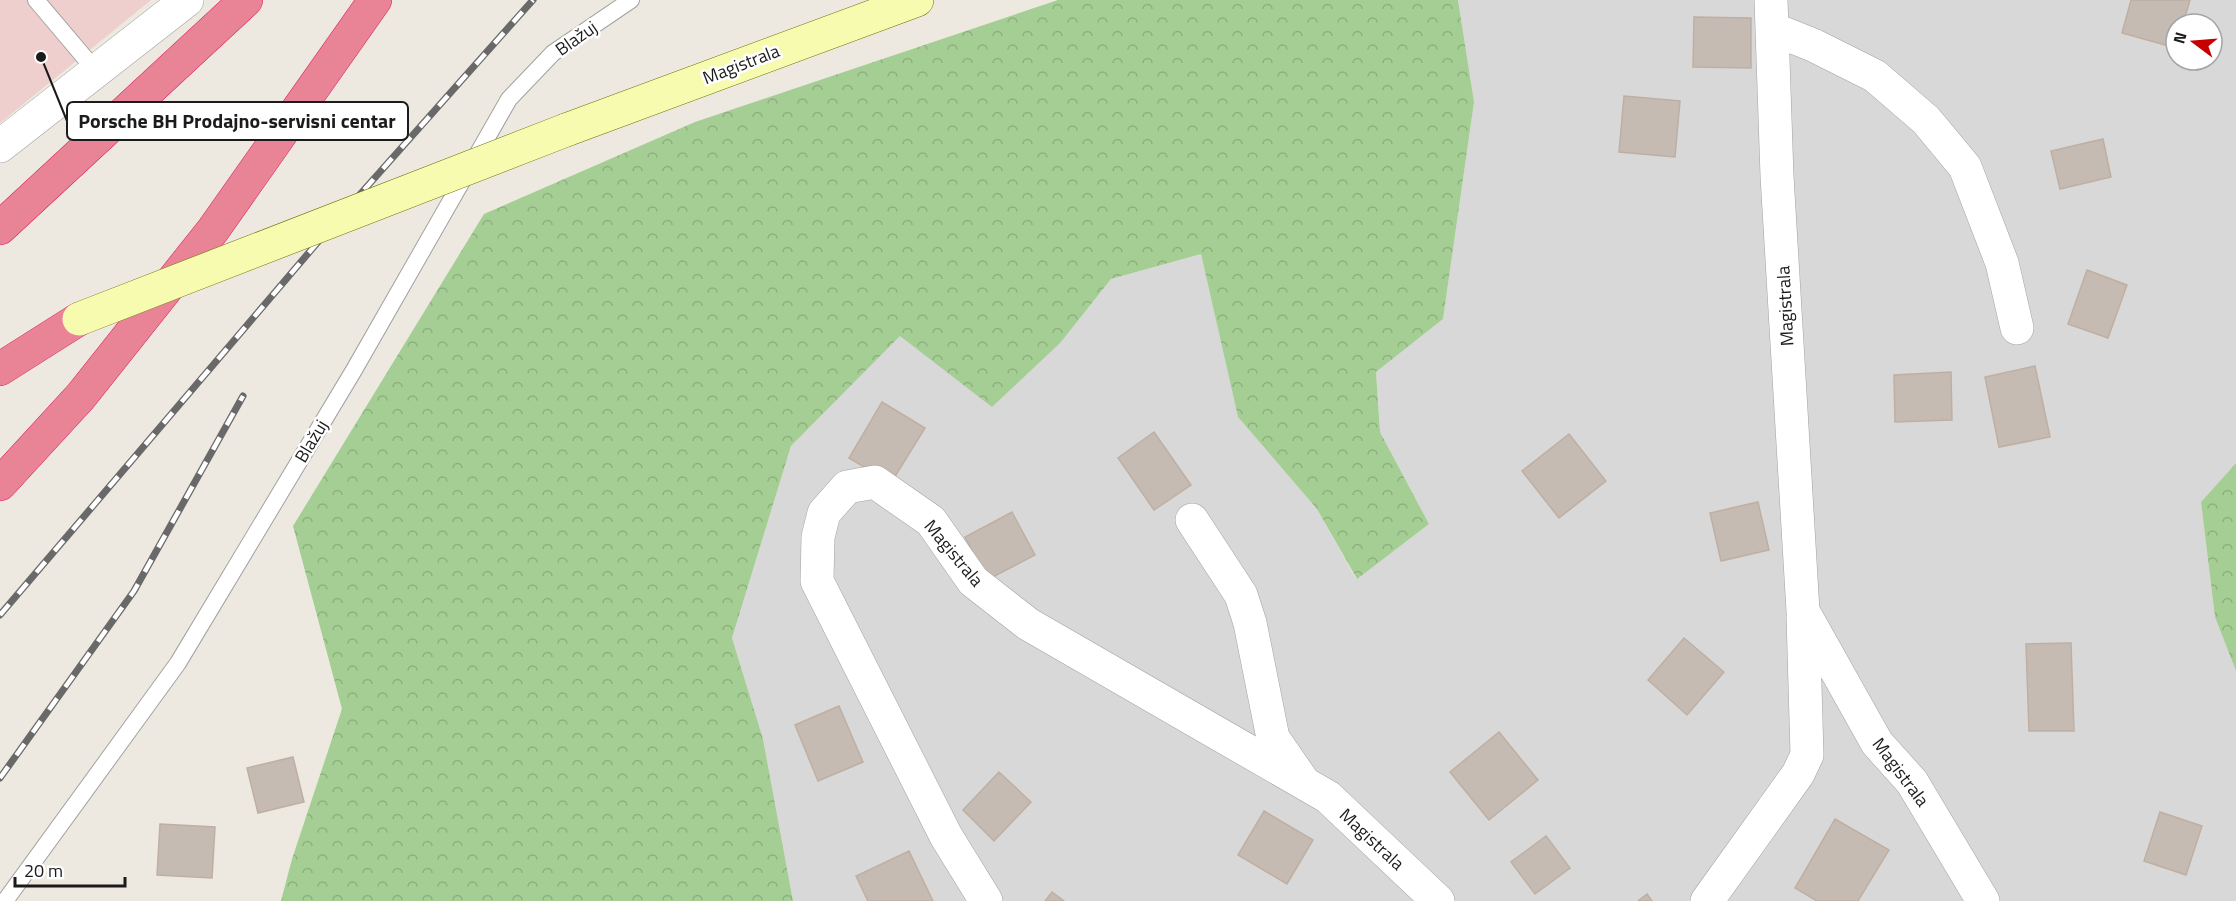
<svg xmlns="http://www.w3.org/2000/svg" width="2236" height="901" viewBox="0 0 2236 901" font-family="'Titillium Web',sans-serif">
  <defs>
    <pattern id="forest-crowns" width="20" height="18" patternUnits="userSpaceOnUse" patternTransform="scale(1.5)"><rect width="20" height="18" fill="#a4ce93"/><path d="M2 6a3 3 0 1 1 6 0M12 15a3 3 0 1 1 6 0" fill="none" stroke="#8db07e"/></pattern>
  </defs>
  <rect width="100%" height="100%" fill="#ede9e0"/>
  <!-- residential -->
  <path fill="#d9d8d8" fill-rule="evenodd" d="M1458 0H2236V463L2201 502 2215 617 2236 671V901H793L763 739 732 638 791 446 900 336 1061 342 1111 279 1201 254 1238 417 1317 509 1356 579 1429 524 1380 432 1376 372 1443 319 1474 102ZM2176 24H2212V60H2176Z"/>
  <!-- commercial -->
  <path fill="#efcfcd" d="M0 0H151L0 123Z"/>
  <!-- forest -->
  <path fill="url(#forest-crowns)" d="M1058 0H1458L1474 102 1443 319 1376 372 1380 432 1429 524 1357 579 1317 509 1238 417 1201 254 1111 279 1061 342 992 407 900 336 791 446 732 638 763 739 793 901H281L292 859 342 709 293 526 484 214 695 122Z
    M2236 463V671L2215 617 2201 502Z"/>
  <!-- building -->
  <path fill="#c5bbb3" stroke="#bfafa2" stroke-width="1.5" d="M2131 0H2190L2183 24H2176V48L2122 33Z
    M1694 17 1751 18V68L1693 67Z
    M1624 96 1680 101 1675 157 1619 152Z
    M2103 139 2111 177 2060 189 2051 151Z
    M2087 270 2127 285 2108 338 2068 324Z
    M2035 366 2050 437 1999 447 1985 377Z
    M1951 372 1952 420 1895 422 1894 375Z
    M882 402 925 428 891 483 849 458Z
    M1154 432 1191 485 1154 510 1118 458Z
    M1569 434 1606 481 1559 518 1522 471Z
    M1758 502 1769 550 1721 561 1710 513Z
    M1012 512 1035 555 987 580 965 537Z
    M1684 638 1724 672 1687 715 1648 680Z
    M2071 643 2074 731H2029L2026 644Z
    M839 706 863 762 818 781 795 725Z
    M1499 732 1538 780 1489 820 1450 772Z
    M293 757 304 802 258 813 247 768Z
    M999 772 1031 802 994 841 963 810Z
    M1264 811 1313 840 1287 884 1238 855Z
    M2160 812 2202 826 2186 875 2144 861Z
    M1835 819 1889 850 1858 901H1817L1795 888Z
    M160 824 215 827 212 878 157 875Z
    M1546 836 1570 868 1535 894 1511 862Z
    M909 851 933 901H868L856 876Z
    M1052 892 1064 901H1045Z
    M1647 894 1652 901H1638Z"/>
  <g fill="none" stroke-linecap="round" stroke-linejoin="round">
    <!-- lane casing -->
    <g stroke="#a2a2a2" stroke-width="18">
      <path id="lane" d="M36 0 96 71
        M5 901 178 663 354 370 509 99 553 53 631 0"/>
    </g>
    <!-- street casing -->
    <g stroke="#a2a2a2" stroke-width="34">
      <path id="street" d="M1771 0 1777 176 1803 611 1877 743 1912 782 1983 901
        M1773 29 1813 45 1875 76 1926 120 1965 167 2002 263 2017 328
        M0 146 187 0
        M1192 520 1241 595 1250 623 1273 738 1302 780
        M986 901 946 836 817 581 818 537 824 513 847 487 875 482 931 521 973 581 1028 624 1328 797 1438 901
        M1707 901 1798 774 1807 755 1803 616"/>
    </g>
    <!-- secondary casing -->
    <g stroke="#677301" stroke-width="34">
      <path id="secondary" d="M566 130 917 0"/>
    </g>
    <!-- highway casing -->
    <g stroke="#db1d5e" stroke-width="34">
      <path id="highway" d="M0 228 246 0
        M0 369 79 319
        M0 484 81 396 213 230 375 0"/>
    </g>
    <!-- lane -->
    <use href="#lane" stroke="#fff" stroke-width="16"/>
    <!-- street -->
    <use href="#street" stroke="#fff" stroke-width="33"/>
    <!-- secondary -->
    <use href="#secondary" stroke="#f7fbb0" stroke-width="33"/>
    <!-- highway -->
    <use href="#highway" stroke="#e98396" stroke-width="33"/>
    <!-- rail casing -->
    <g stroke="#696969" stroke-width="7">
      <path id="rail" d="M0 615 323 236 533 0
        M0 778 134 591 243 396"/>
    </g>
    <!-- rail -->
    <use href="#rail" stroke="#fff" stroke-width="4.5" stroke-dasharray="14" stroke-linecap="butt"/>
    <!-- secondary-bridge casing -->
    <g stroke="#677301" stroke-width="34" stroke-linecap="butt">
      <path id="secondary-bridge" d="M79 319 566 130"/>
    </g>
    <!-- secondary-bridge -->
    <use href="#secondary-bridge" stroke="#f7fbb0" stroke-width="33"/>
  </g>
  <g text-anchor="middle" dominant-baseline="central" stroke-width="5" stroke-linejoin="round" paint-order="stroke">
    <!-- street labels -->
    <g font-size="18" fill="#1b1b1b" stroke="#fff">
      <text transform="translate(576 38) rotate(-35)">Blažuj</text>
      <text transform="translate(741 64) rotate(-21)">Magistrala</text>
      <text transform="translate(1785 306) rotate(-93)">Magistrala</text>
      <text transform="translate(311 441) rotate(-59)">Blažuj</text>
      <text transform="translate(954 553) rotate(50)">Magistrala</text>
      <text transform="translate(1901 772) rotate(53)">Magistrala</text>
      <text transform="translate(1372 839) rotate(43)">Magistrala</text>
    </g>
  </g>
  <!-- callouts -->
  <path fill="none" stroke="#1b1b1b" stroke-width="2" d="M41 57L67 121"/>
  <circle fill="#1b1b1b" stroke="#fff" stroke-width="2" cx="41" cy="57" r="6"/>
  <rect fill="#fff" stroke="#1b1b1b" stroke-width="2" x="67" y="102" width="341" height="38" rx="6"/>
  <g font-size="20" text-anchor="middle" font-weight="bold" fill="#1b1b1b">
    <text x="237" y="128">Porsche BH Prodajno-servisni centar</text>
  </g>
  <!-- north arrow -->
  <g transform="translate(2194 42) rotate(286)"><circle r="28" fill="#ffffff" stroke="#a4a4a4" stroke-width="1.5"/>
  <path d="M0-4.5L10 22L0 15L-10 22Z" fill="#c60000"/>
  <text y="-9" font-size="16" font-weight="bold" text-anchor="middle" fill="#1b1b1b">N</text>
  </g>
  <!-- scale -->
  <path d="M15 877v9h110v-9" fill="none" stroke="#1b1b1b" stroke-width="3"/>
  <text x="24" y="877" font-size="18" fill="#1b1b1b" stroke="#ffffff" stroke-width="4.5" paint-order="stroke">20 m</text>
</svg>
